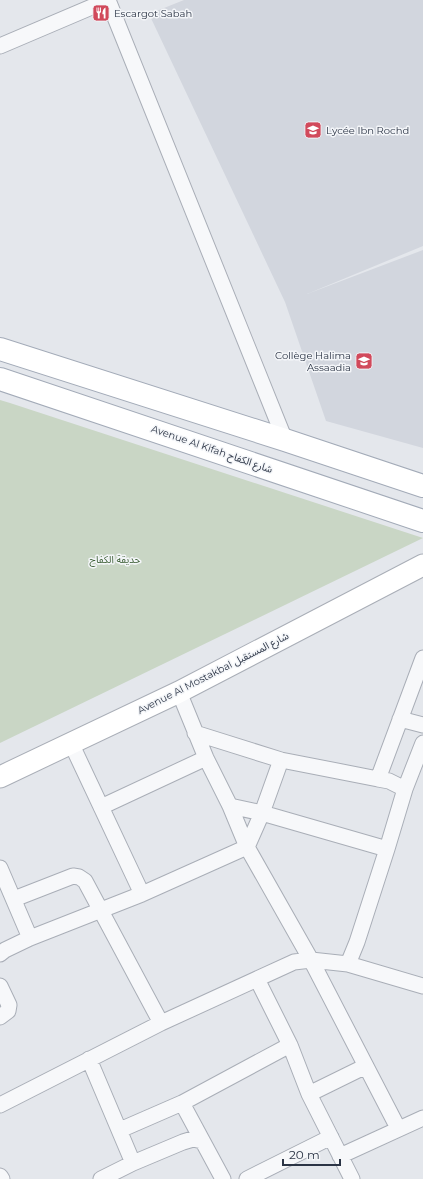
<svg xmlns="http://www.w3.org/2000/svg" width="423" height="1179" viewBox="0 0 423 1179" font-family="Montserrat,'Noto Sans Arabic',sans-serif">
  <rect width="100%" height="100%" fill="#e4e7ec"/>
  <!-- built -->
  <path fill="#d2d6de" d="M184 0H423V246L307 294 423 250V448L326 421 285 302 149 14Z"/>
  <!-- green -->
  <path fill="#c9d6c5" d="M0 400 10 403 423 538 0 743Z"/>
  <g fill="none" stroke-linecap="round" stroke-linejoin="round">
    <!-- street casing -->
    <g stroke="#a9aeb7" stroke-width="17">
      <path id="street" d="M108 0 285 440
        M0 46 108 0
        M179 692 206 758 230 806 247 847 311 960 398 1128
        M400 719 423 725
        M195 733 281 760 378 779
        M71 743 142 894
        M405 789 423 743
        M230 806 262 813 387 849
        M101 807 206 758
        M0 868 30 938
        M14 899 73 876 79 877 85 881 161 1023
        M0 954 5 950 30 938 142 894 247 847 262 813 281 760
        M348 964 357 942 387 849 405 789 389 781 378 779 423 658
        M257 979 290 1045 309 1094 352 1179
        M0 986 9 1005 8 1011 0 1017
        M89 1059 133 1163
        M309 1094 366 1066
        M182 1103 223 1179
        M0 1105 161 1023 294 962 311 960 348 964 423 986
        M120 1130 182 1103 290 1045
        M340 1156 423 1118
        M0 1176 2 1179
        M101 1179 133 1163 183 1142 193 1139 202 1141
        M247 1179 331 1137"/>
    </g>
    <!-- secondary casing -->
    <g stroke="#a9aeb7" stroke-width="23">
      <path id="secondary" d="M0 777 179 692 423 565"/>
    </g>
    <!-- primary casing -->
    <g stroke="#a3abb8" stroke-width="24">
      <path id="primary" d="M0 349 285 440 423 486
        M0 379 423 521"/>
    </g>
    <!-- street -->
    <use href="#street" stroke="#f7f8fa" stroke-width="15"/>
    <!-- secondary -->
    <use href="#secondary" stroke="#fff" stroke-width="21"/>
    <!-- primary -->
    <use href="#primary" stroke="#fff" stroke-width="22"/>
  </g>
  <!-- icons -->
  <defs>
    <g id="restaurant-square" transform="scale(0.9)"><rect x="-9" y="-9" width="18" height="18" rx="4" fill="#d1495b" stroke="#f4f6f9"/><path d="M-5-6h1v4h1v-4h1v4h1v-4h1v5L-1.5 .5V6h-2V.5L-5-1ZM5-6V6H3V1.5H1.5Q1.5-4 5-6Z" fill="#fff"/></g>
    <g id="school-square" transform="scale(0.9)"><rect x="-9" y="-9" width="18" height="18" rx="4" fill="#d1495b" stroke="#f4f6f9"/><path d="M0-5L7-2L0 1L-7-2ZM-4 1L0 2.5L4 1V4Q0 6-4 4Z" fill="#fff"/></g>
  </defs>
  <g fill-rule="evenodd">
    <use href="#restaurant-square" x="101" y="13"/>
    <use href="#school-square" x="313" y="130"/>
    <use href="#school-square" x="364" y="361"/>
  </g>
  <g text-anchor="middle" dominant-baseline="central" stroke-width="3" stroke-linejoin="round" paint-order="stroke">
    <!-- poi labels -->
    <g font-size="10" fill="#2b3445" stroke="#f4f6f9" text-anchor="start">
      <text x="114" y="13">Escargot Sabah</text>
      <text x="326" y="130">Lycée Ibn Rochd</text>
      <text x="351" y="355" text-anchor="end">Collège Halima<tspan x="351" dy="12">Assaadia</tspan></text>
    </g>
    <!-- street labels -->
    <g font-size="10" fill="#2b3445" stroke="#f4f6f9">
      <text transform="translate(212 449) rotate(19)">Avenue Al Kifah شارع الكفاح</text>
      <text transform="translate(213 673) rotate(-27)">Avenue Al Mostakbal شارع المستقبل</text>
    </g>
    <!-- park labels -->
    <g font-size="10" fill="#3f6138" stroke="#f4f6f9">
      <text x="115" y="559">حديقة الكفاح</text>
    </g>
  </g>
  <!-- scale -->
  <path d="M283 1159v6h57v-6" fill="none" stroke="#2b3445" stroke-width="2"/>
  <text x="289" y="1159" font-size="12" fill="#2b3445" stroke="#f4f6f9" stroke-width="3" paint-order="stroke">20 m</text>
</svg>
